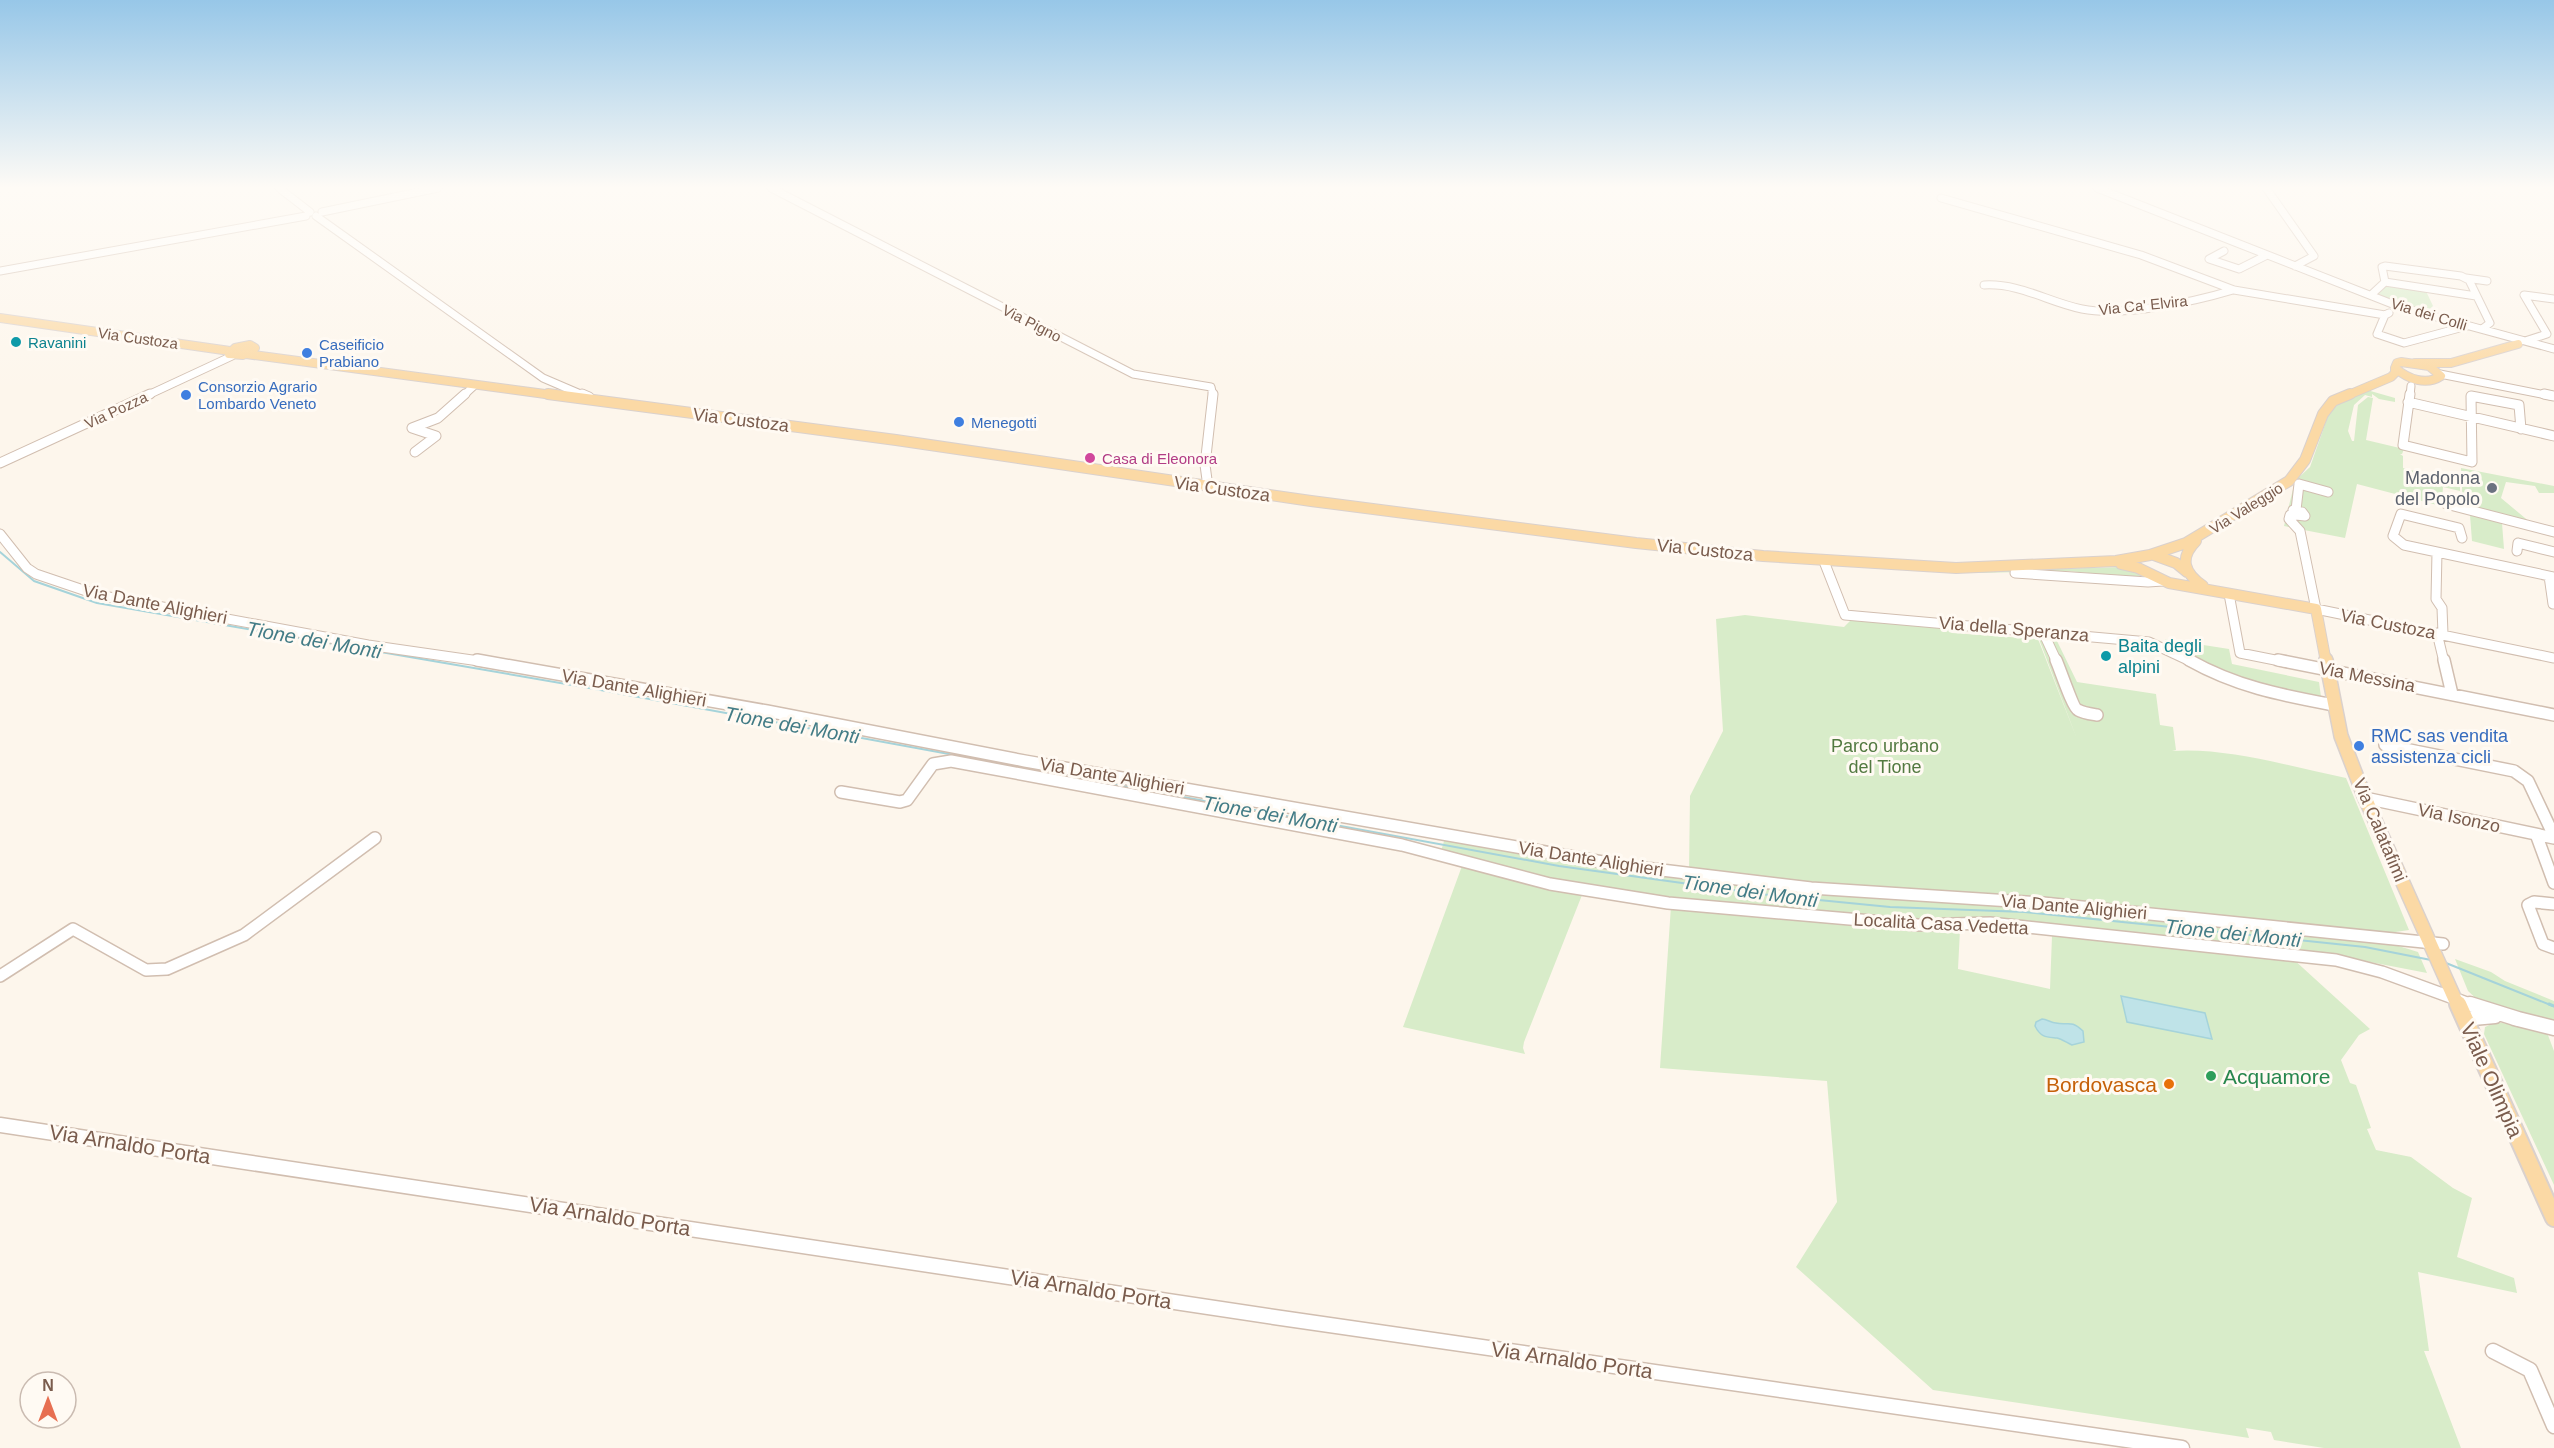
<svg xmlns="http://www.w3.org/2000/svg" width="2554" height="1448" viewBox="0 0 2554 1448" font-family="Arial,sans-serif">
  <rect width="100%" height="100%" fill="#fdf6ec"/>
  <!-- green -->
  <path fill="#d8ecc9" d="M2386 284 2425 289 2433 306 2426 312 2383 299 2378 294Z
    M2367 390 2395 398V402L2379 399 2372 394V397L2365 395 2354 405 2348 431 2352 441H2354L2358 405 2368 397 2373 398 2366 440 2404 449 2402 454H2400L2403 456V468L2451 480 2452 477 2460 479V491L2443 487 2442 499 2460 504V511L2357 484 2345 538 2284 526 2295 481 2310 467 2328 416 2339 403Z
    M2461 468 2554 486V493H2539L2535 486 2506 482 2501 498 2531 523 2463 507Z
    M2470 515 2502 523 2504 549 2472 541Z
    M2124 567 2150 579 2068 571 1976 573 1975 571Z
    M1745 615 1844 627 1852 619 1946 627 1952 633 2038 639 2077 739 2039 639 2057 641 2077 682 2156 694 2160 725 2173 727 2176 750 2172 751C2228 747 2291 767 2346 778L2409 930 2382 934 1882 891 1689 870 1690 796 1723 731 1716 619Z
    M2165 639 2229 649 2232 664 2319 682 2321 697C2298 693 2274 690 2252 684 2235 679 2173 652 2165 639Z
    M1445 838 1595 865 2389 943 2418 952 2427 973 2339 956 1911 921 1662 898 1543 878 1441 851Z
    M1462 866 1582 895 1524 1042 1523 1048 1525 1054 1403 1027Z
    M1671 906 1892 928 1960 930 1958 969 2050 989 2052 936 2292 958 2370 1029 2359 1035 2341 1060 2350 1083 2356 1085 2371 1128 2367 1129 2376 1150 2411 1157 2453 1188 2472 1198 2457 1257 2514 1278 2517 1293 2418 1272 2429 1351H2424L2461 1448H2324L2274 1440 2271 1432 2246 1428 2249 1438 1933 1390 1796 1267 1837 1202 1827 1081 1660 1068Z
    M2455 959 2491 972 2505 981 2554 1001V1025L2483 1005 2468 991Z
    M2496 1022 2546 1030 2554 1051V1185L2484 1034 2485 1027Z"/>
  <!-- water -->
  <path fill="#bfe3e8" stroke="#a5d3da" stroke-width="1.5" d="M2121 996 2205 1013 2212 1039 2127 1022Z
    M2042 1019C2047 1019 2051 1023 2056 1023 2068 1026 2070 1019 2083 1031L2084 1042 2072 1045C2067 1043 2062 1039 2057 1038 2047 1037 2041 1038 2035 1026L2036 1022Z"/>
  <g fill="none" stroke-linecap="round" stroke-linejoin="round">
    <!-- stream-far1 -->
    <path stroke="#a5d3da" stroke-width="2" d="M0 552 34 581 97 603 595 689 1559 866 1769 895 1890 907 2025 912 2365 947 2431 960
      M2446 963 2553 1006"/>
    <!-- stream -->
    <path stroke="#a5d3da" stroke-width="3" d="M2549 1004 2554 1006"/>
    <!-- minor-far3 casing -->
    <g stroke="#d1beb0" stroke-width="9">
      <path id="minor-far3" d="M279 188 310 212
        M771 188 1133 374 1211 387 1213 396
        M2097 188 2400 307 2554 349
        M2266 188 2314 256 2295 266
        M1941 198 2141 255 2234 290 2385 315
        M322 212 438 188
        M316 216 543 378 585 396
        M2224 251 2209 259 2239 269 2267 255
        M0 271 306 216
        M2466 278 2487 281
        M2385 282 2476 296
        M1984 285C2020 283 2048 302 2082 309 2123 317 2193 302 2233 290
        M2371 295 2385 282 2382 267 2385 266 2461 276 2469 280 2490 323 2482 329
        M2389 313 2385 315 2377 334 2404 343 2467 326
        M2525 341 2547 334 2524 295 2554 299
        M2440 374 2551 396
        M146 396 232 356
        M463 396 475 385
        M2410 396 2411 386"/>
    </g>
    <!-- minor-far2 casing -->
    <g stroke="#d1beb0" stroke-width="11">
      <path id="minor-far2" d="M582 394 589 397
        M2410 394 2403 445 2472 462 2471 396 2519 405 2521 429
        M2544 394 2554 396
        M2408 402 2554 436
        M415 452 436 436 412 428 438 418 465 394
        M0 463 150 394
        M1208 487 1205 465 1213 394
        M2446 504 2554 532
        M2293 510 2302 512 2305 516 2296 515Z
        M2296 510 2299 484 2328 492
        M2294 514 2290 515 2289 519 2300 531 2316 609 2554 658
        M0 534 27 568 36 574 98 595 368 645 486 662
        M2462 538 2459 528 2401 514 2393 536 2404 545 2554 577
        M2517 551 2518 543 2554 552
        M2437 552 2436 599 2442 608 2443 634
        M1825 564 1845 615 2149 642 2192 662
        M2015 573 2148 582 2163 581
        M2549 576 2553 604
        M2229 594 2240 653 2285 662
        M2043 632 2057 662
        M2437 633 2444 662"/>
    </g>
    <!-- minor-far1 casing -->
    <g stroke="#d1beb0" stroke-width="14">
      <path id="minor-far1" d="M477 660 767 711 1025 761 1620 865 1811 888 2043 903 2443 944
        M2056 660C2060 669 2073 708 2078 710 2083 713 2091 714 2097 715
        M2189 660C2237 687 2281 695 2334 705
        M2278 660 2554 715
        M2444 660 2452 694
        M2385 745 2514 771 2528 781 2554 836
        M841 792 900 802 907 800 933 764 951 761 1402 845 1550 884 1668 903 1918 925 1990 923 2336 960 2382 972 2475 1006
        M2365 798 2554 838
        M2536 834 2554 883
        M2554 904 2534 902 2528 905 2543 944 2554 948
        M0 976 73 929 146 970 167 969 244 935 375 838"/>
    </g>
    <!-- minor casing -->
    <g stroke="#d1beb0" stroke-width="17">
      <path id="minor" d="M2470 1004 2518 1019
        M2514 1018 2554 1028
        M2468 1026 2473 1018 2495 1016
        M0 1125 1274 1317 2182 1448
        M2493 1351 2530 1370 2554 1426"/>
    </g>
    <!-- major-far3 casing -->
    <g stroke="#dad1cd" stroke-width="10">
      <path id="major-far3" d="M0 318 230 351
        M250 345 255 348 243 355 229 354 235 348Z
        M246 354 560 396
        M2401 362 2429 366 2441 376C2426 386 2408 379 2395 368L2397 363Z
        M2415 363H2451L2518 344
        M2346 396 2391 377 2395 373V368"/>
    </g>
    <!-- major-far2 casing -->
    <g stroke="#dad1cd" stroke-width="12">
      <path id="major-far2" d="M548 394 896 440 1311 501 1636 543 1763 556 1956 568 2116 561 2150 555 2186 543 2289 481 2305 460 2323 414 2333 401 2350 394
        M2196 541C2179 558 2184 573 2203 586
        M2154 555 2176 563 2187 572
        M2121 564 2138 568 2169 583 2316 609 2326 662"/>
    </g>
    <!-- major-far1 casing -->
    <g stroke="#dad1cd" stroke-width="16">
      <path id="major-far1" d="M2326 660 2341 736 2365 798 2458 1006"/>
    </g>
    <!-- major casing -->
    <g stroke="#dad1cd" stroke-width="20">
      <path id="major" d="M2458 1004 2554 1218"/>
    </g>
    <!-- minor-far3 -->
    <use href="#minor-far3" stroke="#fff" stroke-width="7"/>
    <!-- minor-far2 -->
    <use href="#minor-far2" stroke="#fff" stroke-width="9"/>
    <!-- minor-far1 -->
    <use href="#minor-far1" stroke="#fff" stroke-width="11"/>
    <!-- minor -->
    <use href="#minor" stroke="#fff" stroke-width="14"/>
    <!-- major-far3 -->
    <use href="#major-far3" stroke="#fbd9a5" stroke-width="8"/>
    <!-- major-far2 -->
    <use href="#major-far2" stroke="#fbd9a5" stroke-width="10"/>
    <!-- major-far1 -->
    <use href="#major-far1" stroke="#fbd9a5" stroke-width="13"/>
    <!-- major -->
    <use href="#major" stroke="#fbd9a5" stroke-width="16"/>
  </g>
  <!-- sky -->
  <linearGradient id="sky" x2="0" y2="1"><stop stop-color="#97c7e8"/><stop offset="0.48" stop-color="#fefbf6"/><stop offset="1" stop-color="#fefbf6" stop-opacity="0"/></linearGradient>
  <rect width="2554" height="391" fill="url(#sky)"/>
  <!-- markers -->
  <g fill="#0f9aa8" stroke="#fffaf3" stroke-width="2">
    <circle cx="16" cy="342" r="6"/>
    <circle cx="2106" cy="656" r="6"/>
  </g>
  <g fill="#3f7fe0" stroke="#fffaf3" stroke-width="2">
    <circle cx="307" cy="353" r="6"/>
    <circle cx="186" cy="395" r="6"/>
    <circle cx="959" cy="422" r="6"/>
    <circle cx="2359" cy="746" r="6"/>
  </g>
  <circle fill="#d1479c" stroke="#fffaf3" stroke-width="2" cx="1090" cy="458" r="6"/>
  <circle fill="#6b7280" stroke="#fffaf3" stroke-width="2" cx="2492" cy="488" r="6"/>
  <circle fill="#2e9e5b" stroke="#fffaf3" stroke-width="2" cx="2211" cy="1076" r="6"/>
  <circle fill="#e8710a" stroke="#fffaf3" stroke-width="2" cx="2169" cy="1084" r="6"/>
  <g text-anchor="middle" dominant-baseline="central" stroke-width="6" stroke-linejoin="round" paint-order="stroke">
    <!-- far-street labels -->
    <g font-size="15" fill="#7a5c4d" stroke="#fffaf3">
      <text transform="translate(2143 305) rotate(-6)">Via Ca' Elvira</text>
      <text transform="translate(2429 314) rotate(17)">Via dei Colli</text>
      <text transform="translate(1032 323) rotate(27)">Via Pigno</text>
      <text transform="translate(138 338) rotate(8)">Via Custoza</text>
      <text transform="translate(116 410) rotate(-25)">Via Pozza</text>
      <text transform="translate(2246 508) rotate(-32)">Via Valeggio</text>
    </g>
    <!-- far-culture labels -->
    <g font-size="15" fill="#0d838f" stroke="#fffaf3" text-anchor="start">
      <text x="28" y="342">Ravanini</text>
    </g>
    <!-- far-shop labels -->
    <g font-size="15" fill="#366cbe" stroke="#fffaf3" text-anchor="start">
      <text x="319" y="344">Caseificio<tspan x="319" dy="17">Prabiano</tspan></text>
      <text x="198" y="386">Consorzio Agrario<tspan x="198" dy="17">Lombardo Veneto</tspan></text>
      <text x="971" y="422">Menegotti</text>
    </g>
    <!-- far-hotel labels -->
    <g font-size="15" fill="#b23c85" stroke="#fffaf3" text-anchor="start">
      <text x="1102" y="458">Casa di Eleonora</text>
    </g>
    <!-- street labels -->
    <g font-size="18" fill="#7a5c4d" stroke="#fffaf3">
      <text transform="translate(741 420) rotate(7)">Via Custoza</text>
      <text transform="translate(1222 489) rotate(8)">Via Custoza</text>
      <text transform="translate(1705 550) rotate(6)">Via Custoza</text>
      <text transform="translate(155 604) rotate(11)">Via Dante Alighieri</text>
      <text transform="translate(2388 624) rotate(11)">Via Custoza</text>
      <text transform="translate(2014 629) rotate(5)">Via della Speranza</text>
      <text transform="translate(2367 677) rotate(11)">Via Messina</text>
      <text transform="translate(634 688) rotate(10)">Via Dante Alighieri</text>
      <text transform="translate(1112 776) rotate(10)">Via Dante Alighieri</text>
      <text transform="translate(2459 818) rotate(12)">Via Isonzo</text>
      <text transform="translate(2380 830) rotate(67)">Via Calatafimi</text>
      <text transform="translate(1591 859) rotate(9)">Via Dante Alighieri</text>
      <text transform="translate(2074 907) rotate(5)">Via Dante Alighieri</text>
      <text transform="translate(1941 924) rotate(3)">Località Casa Vedetta</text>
    </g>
    <!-- worship labels -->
    <g font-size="18" fill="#5b616d" stroke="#fffaf3" text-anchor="end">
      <text x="2480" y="478">Madonna<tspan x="2480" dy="21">del Popolo</tspan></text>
    </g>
    <!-- culture labels -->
    <g font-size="18" fill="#0d838f" stroke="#fffaf3" text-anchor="start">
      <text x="2118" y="646">Baita degli<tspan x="2118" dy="21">alpini</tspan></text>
    </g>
    <!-- shop labels -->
    <g font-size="18" fill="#366cbe" stroke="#fffaf3" text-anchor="start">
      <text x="2371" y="736">RMC sas vendita<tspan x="2371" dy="21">assistenza cicli</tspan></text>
    </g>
    <!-- park labels -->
    <g font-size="18" fill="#537a41" stroke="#fffaf3">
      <text x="1885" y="746">Parco urbano<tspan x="1885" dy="21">del Tione</tspan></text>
    </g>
    <!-- water labels -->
    <g font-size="20" font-style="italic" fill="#437c86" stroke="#fffaf3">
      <text transform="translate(314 640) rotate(10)">Tione dei Monti</text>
      <text transform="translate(792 725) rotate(10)">Tione dei Monti</text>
      <text transform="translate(1270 814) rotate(10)">Tione dei Monti</text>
      <text transform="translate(1750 891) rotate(8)">Tione dei Monti</text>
      <text transform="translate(2233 933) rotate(6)">Tione dei Monti</text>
    </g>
    <!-- near-leisure labels -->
    <g font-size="21" fill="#27864d" stroke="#fffaf3" text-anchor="start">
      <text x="2223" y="1076">Acquamore</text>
    </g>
    <!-- near-street labels -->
    <g font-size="21" fill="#7a5c4d" stroke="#fffaf3">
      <text transform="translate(2492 1080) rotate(66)">Viale Olimpia</text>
      <text transform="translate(130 1144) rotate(9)">Via Arnaldo Porta</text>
      <text transform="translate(610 1216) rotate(9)">Via Arnaldo Porta</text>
      <text transform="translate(1091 1289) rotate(9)">Via Arnaldo Porta</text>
      <text transform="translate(1572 1360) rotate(8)">Via Arnaldo Porta</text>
    </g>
    <!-- near-food labels -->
    <g font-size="21" fill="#c56008" stroke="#fffaf3" text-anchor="end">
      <text x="2157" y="1084">Bordovasca</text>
    </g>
  </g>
  <!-- north arrow -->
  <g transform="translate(48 1400)"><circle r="28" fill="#fffaf3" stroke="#cabbb1" stroke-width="1.5"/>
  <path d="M0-4.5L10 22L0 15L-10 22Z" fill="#e76f51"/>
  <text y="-9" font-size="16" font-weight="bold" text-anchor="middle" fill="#7a5c4d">N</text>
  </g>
</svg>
